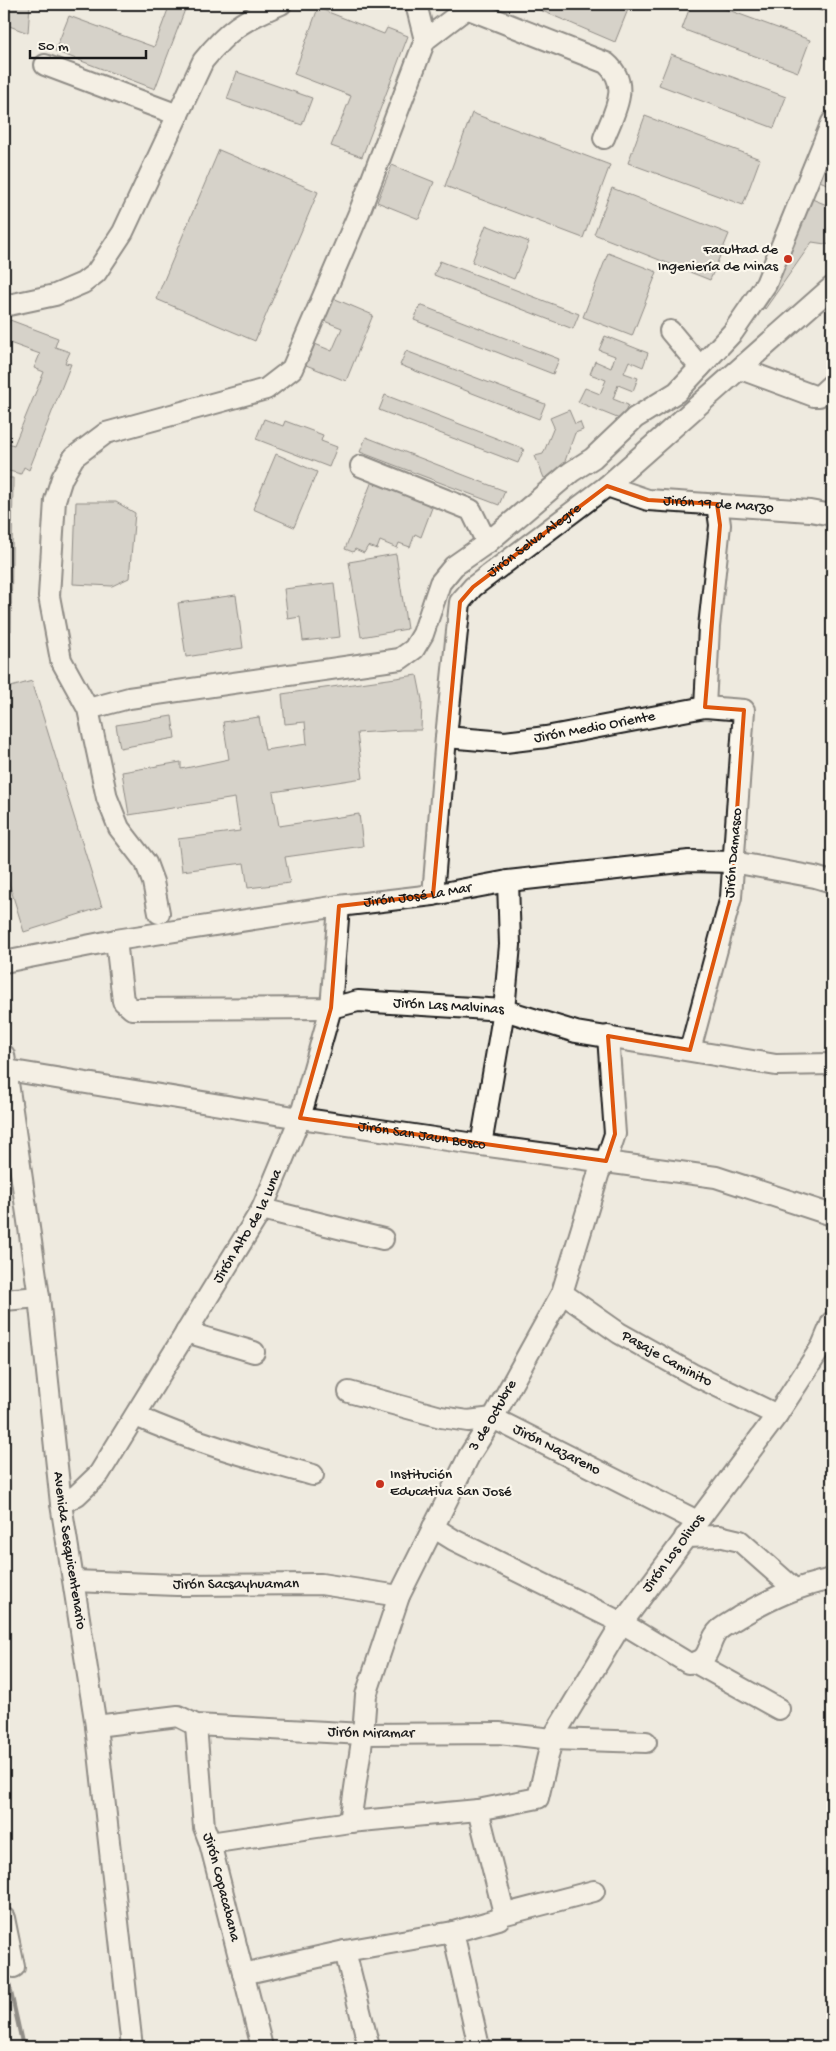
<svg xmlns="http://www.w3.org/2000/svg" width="836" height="2051" viewBox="0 0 836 2051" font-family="'Gochi Hand',sans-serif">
  <rect width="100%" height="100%" fill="#eeeadf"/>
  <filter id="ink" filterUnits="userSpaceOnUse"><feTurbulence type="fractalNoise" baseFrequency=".02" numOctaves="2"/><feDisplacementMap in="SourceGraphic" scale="10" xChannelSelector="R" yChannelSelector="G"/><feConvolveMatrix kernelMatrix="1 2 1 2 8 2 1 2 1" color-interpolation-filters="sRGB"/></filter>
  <g filter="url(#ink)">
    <!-- building -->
    <path fill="#b9b6af" stroke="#1c1c1c" d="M4 4H30L28 33 4 24Z
      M170 4H187L155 89 55 51 69 16 154 47Z
      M526 4H621L629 7 615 42Z
      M691 4H712L810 40 798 72 682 29Z
      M800 4H825L822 11Z
      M318 8 384 34 387 28 408 36 362 157 331 146 351 96 294 74Z
      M671 54 786 97 774 128 659 85Z
      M237 72 312 98 302 125 227 99Z
      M472 113 610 165 583 238 445 186Z
      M645 116 760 159 743 205 628 163Z
      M823 149 832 152V186L812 178Z
      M219 150 318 192 255 341 156 299Z
      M392 165 434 182 419 219 377 202Z
      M612 188 729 234 710 280 594 234Z
      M802 195 832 207V245L812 242 765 309 753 291Z
      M486 225 529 242 514 279 472 262Z
      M608 253 657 272 632 336 583 317Z
      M440 261 579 314 573 329 434 275Z
      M333 298 373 315 346 381 306 365 315 344 332 351 342 328 324 321Z
      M420 305 559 359 553 374 414 320Z
      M10 320 58 338 55 347 70 352 65 363 71 364 29 470 24 467 21 474 5 470 4 472V442L14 445 44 372 34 368 40 354 4 341Z
      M605 336 648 353 643 367 629 361 624 373 638 378 633 391 618 385 613 399 628 405 622 420 578 402 585 388 600 394 606 380 590 374 595 361 611 368 615 356 599 350Z
      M406 351 545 404 539 419 400 365Z
      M385 395 524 449 518 463 379 410Z
      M569 410 575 424 580 422 583 430 575 433 565 461 568 469 544 478 535 456 543 454 554 427 550 418Z
      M264 419 283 426 285 421 323 435 321 441 337 447 329 467 256 439Z
      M366 437 505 491 499 505 360 452Z
      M276 454 317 472 294 527 253 509Z
      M4 478H13L11 631H4Z
      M372 481 433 505 421 537 415 534 410 547 399 543 397 548 380 541 377 549 368 546 364 553 355 549 353 552 345 549Z
      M76 502H116L135 513 129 578 112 586 73 584Z
      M396 554 407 629 361 637 349 562Z
      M334 583 340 637 303 641 300 617 288 619 284 589Z
      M236 595 243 648 186 657 178 603Z
      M417 675 422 700 421 730H402L357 733 363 778 273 792 279 826 359 814 363 846 285 857 290 883 248 888 244 863 182 871 178 839 240 831 235 798 129 815 122 772 181 762V769L229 759 223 722 259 717 265 750 307 744 305 722 285 724 282 694Z
      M32 681 102 907 24 932 4 867V689Z
      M172 716 175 738 120 748 116 725Z"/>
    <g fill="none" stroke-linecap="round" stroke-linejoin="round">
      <!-- minor casing -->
      <g stroke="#1c1c1c" stroke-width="24">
        <g id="minor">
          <path d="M456 4 606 63C632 85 614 112 604 138"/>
          <path d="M425 40 467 8"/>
          <path d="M45 65 178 115"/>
          <path d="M4 306 55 295 83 283 96 273 123 232 203 61C229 29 243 20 281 4"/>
          <path d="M670 331 700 367"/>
          <path d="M741 369 814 396H819L832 384"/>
          <path d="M361 466 471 510 487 543"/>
          <path id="s1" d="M607 486 648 500 810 511 832 515"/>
          <path d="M705 707 709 627 720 525 717 504"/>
          <path d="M88 709 129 698 400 659 414 649 423 634 440 583 454 566 487 543 571 472 593 458 635 418 677 392 733 332 766 284 832 122"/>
          <path id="s2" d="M446 737 505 742 546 737 705 707 744 710 731 897 690 1050"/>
          <path id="s3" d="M433 895 446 737 460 602 473 587 607 486 832 287"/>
          <path d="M159 913 153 882 146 863 119 828 107 798 88 709 61 660 49 596 55 500 62 478 74 457 106 433 266 389 292 369 359 213 425 40 416 4"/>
          <path id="s4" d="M116 940 123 1001 132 1009 331 1008 358 1001 504 1010 576 1032 776 1065 832 1064"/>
          <path id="s5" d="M4 962 116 940 339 906 433 895 508 881 689 861 733 862 815 877 832 882"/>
          <path id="s6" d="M4 1055 39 1297 61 1504 96 1726 132 2047"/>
          <path id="s7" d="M7 1070 300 1118 481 1145 716 1177 832 1215"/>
          <path d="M481 1145 504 1010 510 945 508 881"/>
          <path d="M262 1209 383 1239"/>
          <path id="s8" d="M562 1293 619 1333 692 1374 777 1415"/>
          <path d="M4 1300 39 1297"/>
          <path d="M186 1332 254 1352"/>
          <path id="s9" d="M349 1392 441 1417 468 1421 493 1418 697 1521"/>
          <path d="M136 1416C193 1442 252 1458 313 1475"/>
          <path id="s10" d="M61 1504 77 1495 99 1474 262 1209 300 1118 331 1008 339 906"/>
          <path d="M433 1527 454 1540 622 1623 688 1663C713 1663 706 1642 719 1630 725 1625 733 1621 739 1617 772 1598 795 1587 832 1579"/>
          <path d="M685 1537 719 1536 740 1541 793 1588"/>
          <path id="s11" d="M74 1581 177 1585 321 1584 399 1596"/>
          <path d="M696 1663 779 1709"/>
          <path id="s12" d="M196 1725 204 1827 210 1843 262 2047"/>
          <path id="s13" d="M96 1726 178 1716 196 1725 363 1734 499 1733 552 1739 646 1742"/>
          <path d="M478 1810 503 1909 502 1915"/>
          <path id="s14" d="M350 1822 363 1734 366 1695 399 1596 469 1456 493 1418 562 1293 599 1172 606 1161 615 1134 608 1036"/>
          <path id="s15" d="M210 1843 350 1822 478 1810 538 1798 552 1739 622 1623 777 1415 822 1346 832 1322"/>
          <path d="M4 1918 14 1967"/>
          <path d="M453 1932 479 2047"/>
          <path d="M345 1951 369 2047"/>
          <path d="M243 1974 345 1951 453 1932 499 1919 502 1915 594 1891"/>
        </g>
      </g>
      <!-- minor -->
      <use href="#minor" stroke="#fbf7ec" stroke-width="20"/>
      <!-- rail -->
      <path stroke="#1c1c1c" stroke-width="4" d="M4 1960 23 2047"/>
    </g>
  </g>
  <!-- marked area -->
  <path d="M0 0H836V2051H0ZM607 486 648 500 717 504 720 525 705 707 744 710 731 897 690 1050 608 1036 615 1134 606 1161 300 1118 331 1008 339 906 433 895 460 602 473 587Z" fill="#eeeadf" fill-opacity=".55" fill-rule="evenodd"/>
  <path fill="none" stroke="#de560d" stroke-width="4" stroke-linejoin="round" d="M607 486 648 500 717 504 720 525 705 707 744 710 731 897 690 1050 608 1036 615 1134 606 1161 300 1118 331 1008 339 906 433 895 460 602 473 587Z"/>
  <!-- markers -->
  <g fill="#c8321e" stroke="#fbf7ec" stroke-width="2">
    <circle cx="788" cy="259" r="5"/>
    <circle cx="380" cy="1484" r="5"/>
  </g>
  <g text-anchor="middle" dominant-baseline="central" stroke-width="4.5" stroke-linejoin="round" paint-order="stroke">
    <!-- poi labels -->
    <g font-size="15" fill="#1c1c1c" stroke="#fbf7ec" text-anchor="end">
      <text x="778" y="250">Facultad de<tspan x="778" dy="17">Ingeniería de Minas</tspan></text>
      <text x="390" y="1475" text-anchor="start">Institución<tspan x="390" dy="17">Educativa San José</tspan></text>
    </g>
    <!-- street labels -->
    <g font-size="15" fill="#1c1c1c" stroke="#fbf7ec">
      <text stroke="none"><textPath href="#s1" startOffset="114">Jirón 19 de Marzo</textPath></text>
      <text stroke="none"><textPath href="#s3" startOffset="391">Jirón Selva Alegre</textPath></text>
      <text stroke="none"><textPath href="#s2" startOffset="150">Jirón Medio Oriente</textPath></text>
      <text transform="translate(734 853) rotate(-85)">Jirón Damasco</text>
      <text stroke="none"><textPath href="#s5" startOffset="419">Jirón José La Mar</textPath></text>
      <text stroke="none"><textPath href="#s4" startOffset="391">Jirón Las Malvinas</textPath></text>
      <text stroke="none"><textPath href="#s7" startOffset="420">Jirón San Jaun Bosco</textPath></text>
      <text stroke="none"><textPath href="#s10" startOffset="338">Jirón Alto de la Luna</textPath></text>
      <text stroke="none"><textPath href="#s8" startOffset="124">Pasaje Caminito</textPath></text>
      <text stroke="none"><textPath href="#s14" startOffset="436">3 de Octubre</textPath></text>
      <text stroke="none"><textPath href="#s9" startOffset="219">Jirón Nazareno</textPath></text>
      <text stroke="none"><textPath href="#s6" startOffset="500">Avenida Sesquicentenario</textPath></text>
      <text stroke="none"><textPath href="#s15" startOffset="614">Jirón Los Olivos</textPath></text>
      <text stroke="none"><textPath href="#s11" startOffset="162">Jirón Sacsayhuaman</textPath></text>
      <text stroke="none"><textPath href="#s13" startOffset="278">Jirón Miramar</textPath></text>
      <text stroke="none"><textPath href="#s12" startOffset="165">Jirón Copacabana</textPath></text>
    </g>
  </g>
  <!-- margin -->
  <rect width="836" height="2051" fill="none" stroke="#fbf7ec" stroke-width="20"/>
  <rect x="10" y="10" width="816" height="2031" fill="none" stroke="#1c1c1c" stroke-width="2" filter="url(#ink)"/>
  <!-- scale -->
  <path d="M30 50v8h116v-8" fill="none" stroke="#1c1c1c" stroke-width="2.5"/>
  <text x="38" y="50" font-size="15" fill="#1c1c1c" stroke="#fbf7ec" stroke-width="4" paint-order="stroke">50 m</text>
</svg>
